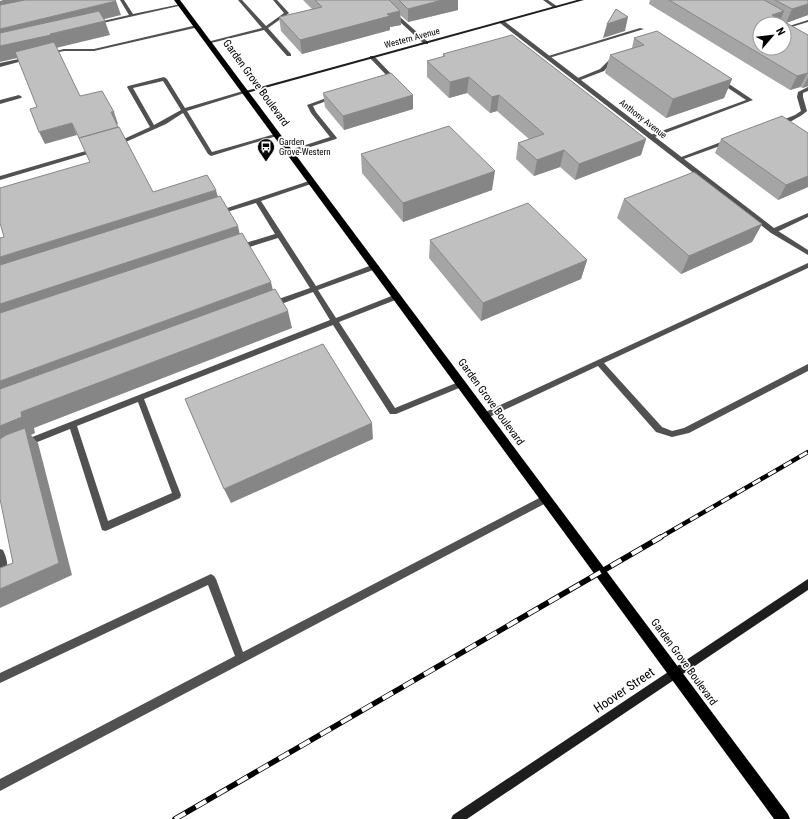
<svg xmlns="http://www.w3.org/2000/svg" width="808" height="819" viewBox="0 0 808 819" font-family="'Roboto Condensed',sans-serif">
  <rect width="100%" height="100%" fill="#fff"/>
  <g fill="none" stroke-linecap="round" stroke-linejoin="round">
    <!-- lane -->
    <path fill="#515151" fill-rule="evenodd" d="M120 0H124L133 14 181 4 183 5 94 25V23L129 15Z
      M238 0H242L266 26 284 13 273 0H277L289 13 268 28 291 54V56H287L264 30 207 44V42L262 28Z
      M376 0H381L428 42V44H424Z
      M543 0H548L558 7 554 8Z
      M808 20V22L788 28 786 27Z
      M197 25H199V27L94 51H64L49 54 47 53 64 49H94Z
      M640 28 644 29 549 58 545 57Z
      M370 56H374L395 78V80L389 81 390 79 370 58Z
      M613 56 617 57 604 71 578 81 573 80 600 69Z
      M28 57 30 58V59L0 67V63Z
      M164 77 167 79 185 108 243 91 248 92 187 111 212 152 275 134 280 135 211 156 208 154 183 113 166 124 119 145H115V143L150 127 127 87 128 86ZM163 81 181 110 154 125 133 88Z
      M719 80H723L753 100 652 138H648V136L746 100 719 82Z
      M808 87V91L803 93V97L807 111 806 112C798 118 785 126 775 125V123L795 115 801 111 797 97 798 92Z
      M19 95 22 97 21 98 0 104V100Z
      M332 96 337 97 313 106 316 112 337 138 336 139 291 153H287V151L330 137 311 113 307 105Z
      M729 139 732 141 731 142 681 160 676 159Z
      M96 148 99 150 98 151 0 180V176Z
      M312 180 314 181V183L261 201 316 286 372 265H376V269L318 290 336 318 394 295H398L400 297 398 299 339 322 395 408 461 381 464 382 465 384 464 386 396 414H390L333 325 144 399 181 495 180 498 108 530 105 531 102 530 70 429 25 447 22 445 21 443 22 441 330 320 313 292 276 306H270L269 304 270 302 310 288 278 238 240 250H236V246L275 234 256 203 217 215 214 213 215 212ZM138 402 172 493 108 521 77 426Z
      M771 229H775L808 250V255L771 233Z
      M808 263V268L604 363 662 427 672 431 684 428 808 364V371L689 433 672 437 656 432 598 366 487 418H481L480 416 481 414Z
      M545 495 548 496 549 499 548 502 0 791V779L235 656 208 585 0 683V673L211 574 214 576 216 579 243 652Z
      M0 549 3 550C6 556 9 565 6 571L0 573Z"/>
    <!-- street -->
    <path fill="#515151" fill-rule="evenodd" d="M500 21H504L774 228 808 213V217L775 233H771L500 23Z"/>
    <!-- secondary -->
    <path fill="#1e1e1e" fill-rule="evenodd" d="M577 0H584L247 93 242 92Z
      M808 579V590L467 819H451L453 815Z"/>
    <!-- primary -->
    <path fill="#000" fill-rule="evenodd" d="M174 0H180L788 814 790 819H774Z"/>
    <!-- rail-far1 casing -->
    <g stroke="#000" stroke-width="4.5">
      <path id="rail-far1" d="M659 538 808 452"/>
    </g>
    <!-- rail casing -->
    <g stroke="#000" stroke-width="5.5">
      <path id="rail" d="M175 819 661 537"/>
    </g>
    <!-- rail-far1 -->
    <use href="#rail-far1" stroke="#fff" stroke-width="3" stroke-dasharray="9" stroke-linecap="butt"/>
    <!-- rail -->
    <use href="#rail" stroke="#fff" stroke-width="4" stroke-dasharray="12" stroke-linecap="butt"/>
  </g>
  <!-- wall -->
  <path fill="#a5a5a5" d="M303 0H458V10L408 22 400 15 401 25 390 27V30L302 54 281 31 279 17 312 9Z
    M650 0H808V15L786 23 808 35V86L803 88 800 87 790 90 649 4Z
    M634 38 732 79 724 98 666 118 605 73 610 55 632 48Z
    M443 54 646 139 641 155 575 180 560 167 534 176 516 159 518 143 529 139 497 111 490 113 467 93 449 98 427 77V61L443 57Z
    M323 93 413 95V109L344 130 325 107Z
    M808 133V187L778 200 715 153 721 139Z
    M361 154 492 190 403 222 362 173Z
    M624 199 762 224 752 242 681 274 617 218Z
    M430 240 587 260 581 279 481 321 429 258Z"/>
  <!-- shaded-wall -->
  <path fill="#868686" d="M3 0H73L0 16V1Z
    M442 0H458V10L408 22V9Z
    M116 1 121 15 0 45V29Z
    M808 4V15L786 23 792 9Z
    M400 11 401 25 390 27V30L302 54 300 40Z
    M784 11 779 24 772 15Z
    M628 17 625 31 603 38 607 24Z
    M105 21 110 35 56 48 57 49 0 62V46Z
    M808 72 800 87 790 90 797 76Z
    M469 77 467 93 449 98 450 82Z
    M808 77V86L803 88Z
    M732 79 724 98 666 118 673 99Z
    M413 95V109L344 130 343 116Z
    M499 95 497 111 490 113 492 97Z
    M111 112H114L118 124H116Z
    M72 123 77 135 45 144 39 132Z
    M646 139 641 155 575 180 579 164Z
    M564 150 560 167 534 176 537 160Z
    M495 171 492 190 403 222V203Z
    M808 176V187L778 200 786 185Z
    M216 190 221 208 0 278V257Z
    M762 224 752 242 681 274 689 256Z
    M238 226 242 244 0 325V304Z
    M587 260 581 279 481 321 483 303Z
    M271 282 275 299 0 401V381Z
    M288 311 292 328 34 428 35 433 31 435 38 443 72 575 0 608V589L59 563 0 450V426L21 412Z
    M372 423 373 439 231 503 224 489Z"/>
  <!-- building -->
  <path fill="#c0c0c0" stroke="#868686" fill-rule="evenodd" d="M25 0H115L116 1 0 29V5Z
    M315 0H389L400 11 387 14 390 16 300 40 279 17 322 7Z
    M399 0H442L408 9Z
    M669 0H764L784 11 772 15 808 35V73L797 76ZM760 24H784V48H760Z
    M775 0H808V4L792 9Z
    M616 9 628 17 607 24Z
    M99 11 105 21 50 34 51 35 0 46V33Z
    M657 31 732 79 673 99 610 55 644 45 634 38Z
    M512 35 646 139 579 164 564 150 537 160 518 143 544 134 499 95 492 97 469 77 450 82 427 61 445 56 443 54Z
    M54 42 80 96 102 91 114 112H111L118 127 79 138 72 123 39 132 30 109 37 107 15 52Z
    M391 73 413 95 343 116 323 93Z
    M782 116 808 133V176L786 185 721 139Z
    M449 126 495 171 403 203 361 154Z
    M119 127 153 192 207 175 216 190 0 257V238L4 237 0 223V188L90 162 79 138Z
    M694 172 762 224 689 256 624 199Z
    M220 196 238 226 0 304V265Z
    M528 203 587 260 483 303 430 240Z
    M242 233 271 282 0 381V313Z
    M275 289 288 311 21 412 22 417 0 426V389Z
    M323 344 372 423 224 489 185 399Z
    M25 428 59 563 0 589V568L13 563 0 499V439L6 435Z"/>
  <!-- icons -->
  <defs>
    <g id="bus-pin" transform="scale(0.9)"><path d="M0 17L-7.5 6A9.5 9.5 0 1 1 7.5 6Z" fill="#000" stroke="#fff"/><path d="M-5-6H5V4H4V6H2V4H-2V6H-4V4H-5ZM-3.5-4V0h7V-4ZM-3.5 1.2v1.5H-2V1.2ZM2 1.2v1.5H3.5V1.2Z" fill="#fff"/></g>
  </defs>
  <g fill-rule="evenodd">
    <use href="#bus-pin" x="266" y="147"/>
  </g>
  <g text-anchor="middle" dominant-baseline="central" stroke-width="3.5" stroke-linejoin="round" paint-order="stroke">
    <!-- far-street labels -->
    <g font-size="9" fill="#000" stroke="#fff">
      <text transform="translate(412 38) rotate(-15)">Western Avenue</text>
      <text transform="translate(643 119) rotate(38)">Anthony Avenue</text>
    </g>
    <!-- far-poi labels -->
    <g font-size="9" fill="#000" stroke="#fff" text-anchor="start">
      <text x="279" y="142">Garden<tspan x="279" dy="10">Grove-Western</tspan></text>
    </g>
    <!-- street labels -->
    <g font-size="11" fill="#000" stroke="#fff">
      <text transform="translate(256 83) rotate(54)">Garden Grove Boulevard</text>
      <text transform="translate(491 402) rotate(54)">Garden Grove Boulevard</text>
      <text transform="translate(684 662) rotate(54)">Garden Grove Boulevard</text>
    </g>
    <!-- near-street labels -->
    <g font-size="13" fill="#000" stroke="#fff">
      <text transform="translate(624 690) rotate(-34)">Hoover Street</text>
    </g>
  </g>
  <!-- north arrow -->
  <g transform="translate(772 36) rotate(62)"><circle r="19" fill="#ffffff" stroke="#999999"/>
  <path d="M0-3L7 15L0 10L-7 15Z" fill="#000000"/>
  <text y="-6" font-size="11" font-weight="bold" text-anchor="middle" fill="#000000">N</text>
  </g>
</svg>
